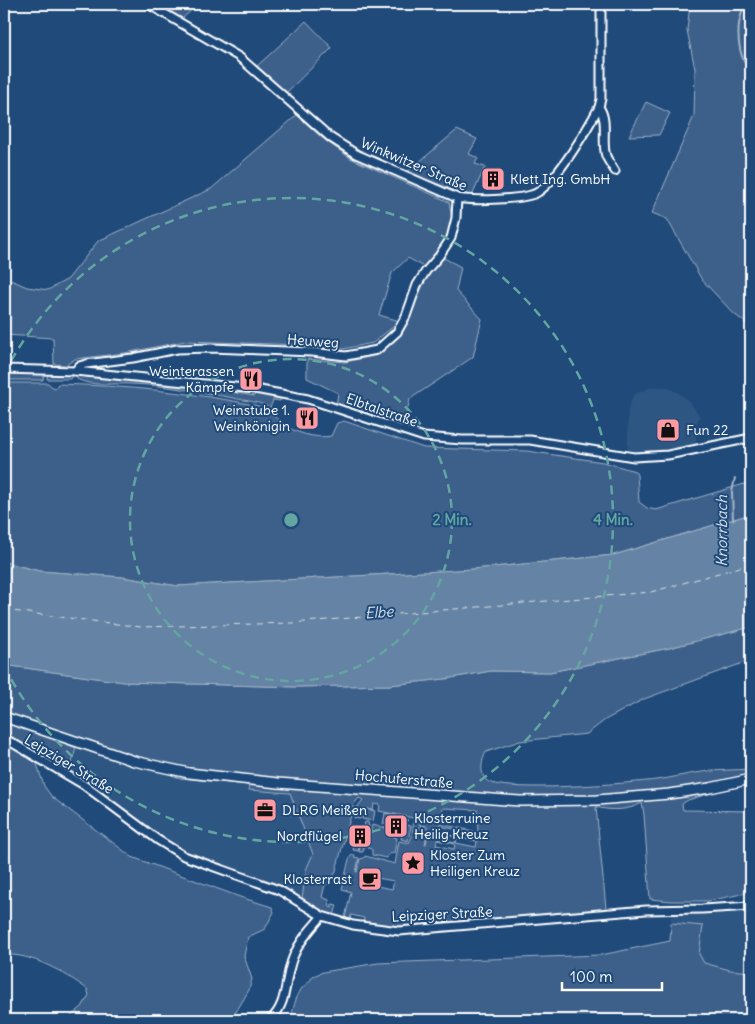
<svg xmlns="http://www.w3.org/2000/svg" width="755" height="1024" viewBox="0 0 755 1024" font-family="Delius,sans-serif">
  <rect width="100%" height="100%" fill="#1f4a7a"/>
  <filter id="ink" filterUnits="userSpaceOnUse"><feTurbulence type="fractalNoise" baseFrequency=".02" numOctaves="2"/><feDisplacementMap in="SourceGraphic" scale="10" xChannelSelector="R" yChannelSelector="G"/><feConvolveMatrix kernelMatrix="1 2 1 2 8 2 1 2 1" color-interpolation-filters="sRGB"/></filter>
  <g filter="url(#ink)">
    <!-- built -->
    <path fill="#2e5683" d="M651 387H665L677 392 688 400 700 416 696 425V444L684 448 653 453 628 452V408L634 395Z
      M76 748 180 778 249 785V789L290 793 313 854 306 870 302 899 276 884 212 864 184 853 172 846 70 770Z
      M740 909H751V972L730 970 704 963 699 954 671 923V913Z"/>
    <!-- green -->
    <path fill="#3c618b" stroke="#9eb0c5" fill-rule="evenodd" d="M156 4H198L182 19Z
      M690 4H751V327L734 314 702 280 667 219 652 213 694 116 695 69 687 30Z
      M306 21 332 48 285 94 256 67Z
      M646 102 670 113 659 135 629 136Z
      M297 115 322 138 350 158 449 202 452 219 448 238 424 267 408 258 392 273 379 315 400 321 373 343 343 349 304 345 185 341 125 353 75 359 66 365 54 364 53 338 4 335V277L27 287 48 290 68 279 98 241 211 189Z
      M457 130 477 139 469 154 478 158 475 164 485 167 472 196 406 173Z
      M442 257 461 267 456 291 482 319 473 357 410 399 404 424 336 406 338 393 307 378V359L345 362 377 355 400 336 429 272Z
      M4 372H44L43 380H4Z
      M48 373 73 374 70 379H47Z
      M78 374 180 384 190 387 193 385C214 387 233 393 254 396L255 392 282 397 280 401 273 400 270 408C259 401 245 401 233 398 200 392 165 385 130 384 114 383 92 387 77 379V375Z
      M4 383H48L51 386 55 388 58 384C125 386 193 392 259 406 268 410 275 417 282 423 294 433 316 439 331 436L337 423 344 421 424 448 527 451 603 462 635 471 637 475 639 502 647 508 656 510 751 482V514L614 555 474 569 390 574 178 586 122 577 39 571 4 562Z
      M751 627V660L644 699 605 720 587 734 520 741 486 752C482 760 479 772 486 780 498 794 633 783 656 780 672 778 686 774 702 772 718 770 735 770 751 769V781L688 800 682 804 683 810 751 811V892L708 901H671L650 899 644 815 642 803C628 811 610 811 596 807L606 908C580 913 553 914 527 917 475 922 415 932 363 923L364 918 351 915 350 920 345 918 351 892 342 889 349 859 352 855H355L354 857 359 858 356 872H357L360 859 364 858 365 856 395 864 399 841 409 843 412 836 414 818 417 815 420 816 421 818 419 828 422 829 424 826 428 830 425 844H426L429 829 425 825 421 827 423 818 420 815 416 814 413 818 379 811 380 805 374 804 373 810 363 808 360 819 354 818 358 806 363 800 359 798 354 804 335 874 330 878 328 884 325 885 322 897 329 900 330 907 332 908V904L337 905 334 916C322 913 311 908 302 899L306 870 313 854 290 793 249 790 248 785 180 778 4 714V665L124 682 296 687 389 685 445 679 491 671 550 672 669 648ZM443 808 477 810 478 832 440 824ZM439 826 474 833 478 835 477 840 438 833ZM438 834 456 837 455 843 437 839ZM457 838 477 841 476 847 456 843ZM437 840 455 844 454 849 436 845ZM365 876 394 881 392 889 372 885V887L369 886 368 889 363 888Z
      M4 720 76 748 70 770 8 738 4 735Z
      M4 743 36 761 44 786 52 797 132 857 240 897 272 907 274 912 265 929 248 937 244 956 252 979 249 990 236 1012 227 1020H66L82 1007 89 995 87 989C65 973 32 953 4 955Z
      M364 809 375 811 373 821 362 819Z
      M385 813 396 815 394 826 383 824Z
      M365 822H368L369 826 363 852H359L360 843 358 851 353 850 355 841 361 842V838L360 841 355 840 356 835 362 836Z
      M372 825 391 829 392 836 397 838 394 853 389 854 386 858 372 855V850L367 847Z
      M404 825 411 826 408 841 401 839Z
      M671 923 703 926 699 954 704 963 730 970 751 972V1020H291C293 1009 295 998 302 988 306 984 310 982 313 976L323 972 378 963 601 955 670 941Z"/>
    <!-- water -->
    <path fill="#6583a4" stroke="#a3b5c8" d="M751 514V627L669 648 550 672 491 671 445 679 389 685 296 687 124 682 4 665V562L39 571 122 577 178 586 390 574 474 569 614 555Z"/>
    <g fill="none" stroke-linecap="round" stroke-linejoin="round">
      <!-- stream -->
      <path stroke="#a3b5c8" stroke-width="2" d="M743 4C743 11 740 17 739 24 737 43 740 57 751 73
        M751 136V140
        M733 520 732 492 735 478"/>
      <!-- ferry -->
      <path stroke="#d8e0e8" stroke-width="1" stroke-dasharray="6 5" stroke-linecap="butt" d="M4 610 141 627 293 623 651 592 751 564"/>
      <!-- minor casing -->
      <g stroke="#fff" stroke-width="11">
        <path id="minor" d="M148 4 239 57 331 138 356 154 457 198C473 201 526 200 538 192 557 180 588 128 599 107L601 99V4
          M599 107C609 121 601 141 606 156 608 161 612 166 615 171
          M4 369 75 371 255 389 308 399 424 437 462 440H530L634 457 668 455 751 438
          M75 371 79 366 86 364 133 358 177 349 211 348 312 352 346 356 377 350 397 332 406 316 417 285 426 271 439 256 451 238 456 218 457 198
          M4 738 84 785 158 840 184 856 279 890 322 916 353 925 399 931 646 910 702 909 751 906
          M270 1020C289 1004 284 976 294 955 300 940 312 928 322 916"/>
      </g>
      <!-- major casing -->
      <g stroke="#fff" stroke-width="12">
        <path id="major" d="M4 717 134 761 189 773 278 783 520 801 597 800 669 794 710 788 751 779"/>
      </g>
      <!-- minor -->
      <use href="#minor" stroke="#1f4a7a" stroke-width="7"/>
      <!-- major -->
      <use href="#major" stroke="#1f4a7a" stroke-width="9"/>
    </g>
  </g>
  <!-- distance rings -->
  <g fill="none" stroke="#63a6a1" stroke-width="2.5" stroke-dasharray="9 6">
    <circle cx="291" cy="520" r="161"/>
    <path d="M4 374A322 322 0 1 1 4 666"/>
  </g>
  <!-- icons -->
  <defs>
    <g id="building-square" transform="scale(1.25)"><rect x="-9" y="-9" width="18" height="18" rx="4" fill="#ff9aa2" stroke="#1f4a7a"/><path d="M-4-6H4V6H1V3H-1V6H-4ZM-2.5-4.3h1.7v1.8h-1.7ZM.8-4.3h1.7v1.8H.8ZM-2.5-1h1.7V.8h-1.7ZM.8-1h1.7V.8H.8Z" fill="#111"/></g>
    <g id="restaurant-square" transform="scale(1.25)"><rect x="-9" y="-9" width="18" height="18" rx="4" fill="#ff9aa2" stroke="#1f4a7a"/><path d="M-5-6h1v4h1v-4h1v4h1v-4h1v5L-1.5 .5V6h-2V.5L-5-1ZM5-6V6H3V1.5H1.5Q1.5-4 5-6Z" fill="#111"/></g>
    <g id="shop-square" transform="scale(1.25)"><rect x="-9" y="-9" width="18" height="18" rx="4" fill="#ff9aa2" stroke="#1f4a7a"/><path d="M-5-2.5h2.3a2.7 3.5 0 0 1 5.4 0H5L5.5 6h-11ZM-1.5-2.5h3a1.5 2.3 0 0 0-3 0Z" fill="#111"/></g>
    <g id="office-square" transform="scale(1.25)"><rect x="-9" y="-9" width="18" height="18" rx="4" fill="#ff9aa2" stroke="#1f4a7a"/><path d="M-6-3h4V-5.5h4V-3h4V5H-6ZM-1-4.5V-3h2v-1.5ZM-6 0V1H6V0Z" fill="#111"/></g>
    <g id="sight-square" transform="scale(1.25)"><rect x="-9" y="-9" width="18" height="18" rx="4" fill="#ff9aa2" stroke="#1f4a7a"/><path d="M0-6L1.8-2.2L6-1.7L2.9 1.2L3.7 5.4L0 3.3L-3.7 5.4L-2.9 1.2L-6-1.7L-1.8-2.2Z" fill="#111"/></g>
    <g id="cafe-square" transform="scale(1.25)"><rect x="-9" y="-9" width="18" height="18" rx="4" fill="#ff9aa2" stroke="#1f4a7a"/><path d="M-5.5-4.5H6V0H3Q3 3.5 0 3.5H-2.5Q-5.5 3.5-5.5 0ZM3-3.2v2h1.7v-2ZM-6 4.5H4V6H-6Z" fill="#111"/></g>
  </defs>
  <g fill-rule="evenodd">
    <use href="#building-square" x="493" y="179"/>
    <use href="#restaurant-square" x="251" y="379"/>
    <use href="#restaurant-square" x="307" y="418"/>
    <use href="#shop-square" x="668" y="430"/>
    <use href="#office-square" x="265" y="810"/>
    <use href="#building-square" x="396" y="826"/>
    <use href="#building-square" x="360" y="836"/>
    <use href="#sight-square" x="413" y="863"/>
    <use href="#cafe-square" x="370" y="879"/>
  </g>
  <g text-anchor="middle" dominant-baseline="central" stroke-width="4" stroke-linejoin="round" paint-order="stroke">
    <!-- street labels -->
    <g font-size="14" fill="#fff" stroke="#1f4a7a">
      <text transform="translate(414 164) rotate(23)">Winkwitzer Straße</text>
      <text transform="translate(313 341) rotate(4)">Heuweg</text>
      <text transform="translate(382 410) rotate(19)">Elbtalstraße</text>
      <text transform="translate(69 764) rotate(31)">Leipziger Straße</text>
      <text transform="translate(404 779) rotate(5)">Hochuferstraße</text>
      <text transform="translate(442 914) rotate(-3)">Leipziger Straße</text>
    </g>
    <!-- poi labels -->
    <g font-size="14" fill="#fff" stroke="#1f4a7a" text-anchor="start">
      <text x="510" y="179">Klett Ing. GmbH</text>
      <text x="234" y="371" text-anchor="end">Weinterassen<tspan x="234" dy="16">Kämpfe</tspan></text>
      <text x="290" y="410" text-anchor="end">Weinstube 1.<tspan x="290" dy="16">Weinkönigin</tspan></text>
      <text x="686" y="430">Fun 22</text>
      <text x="282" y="810">DLRG Meißen</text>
      <text x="414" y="818">Klosterruine<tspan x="414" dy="16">Heilig Kreuz</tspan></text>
      <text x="342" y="836" text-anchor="end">Nordflügel</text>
      <text x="430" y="855">Kloster Zum<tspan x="430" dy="16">Heiligen Kreuz</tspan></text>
      <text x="352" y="879" text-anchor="end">Klosterrast</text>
    </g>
    <!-- water labels -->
    <g font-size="15" font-style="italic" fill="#d8e0e8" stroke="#1f4a7a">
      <text transform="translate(721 531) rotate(-90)">Knorrbach</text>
      <text transform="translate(379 612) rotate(-4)">Elbe</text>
    </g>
  </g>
  <circle cx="291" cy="520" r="8" fill="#63a6a1" stroke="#1f4a7a" stroke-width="2.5"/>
  <g font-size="15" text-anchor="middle" font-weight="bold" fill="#63a6a1" stroke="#1f4a7a" stroke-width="4" stroke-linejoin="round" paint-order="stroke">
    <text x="452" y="525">2 Min.</text>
    <text x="613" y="525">4 Min.</text>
  </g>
  <!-- margin -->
  <rect width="755" height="1024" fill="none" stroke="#1f4a7a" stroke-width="20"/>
  <rect x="10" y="10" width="735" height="1004" fill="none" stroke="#fff" stroke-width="2" filter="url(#ink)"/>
  <!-- scale -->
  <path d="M562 982v8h100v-8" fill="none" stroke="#ffffff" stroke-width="2.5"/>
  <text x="570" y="982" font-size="15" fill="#ffffff" stroke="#1f4a7a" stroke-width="4" paint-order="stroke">100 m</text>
</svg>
